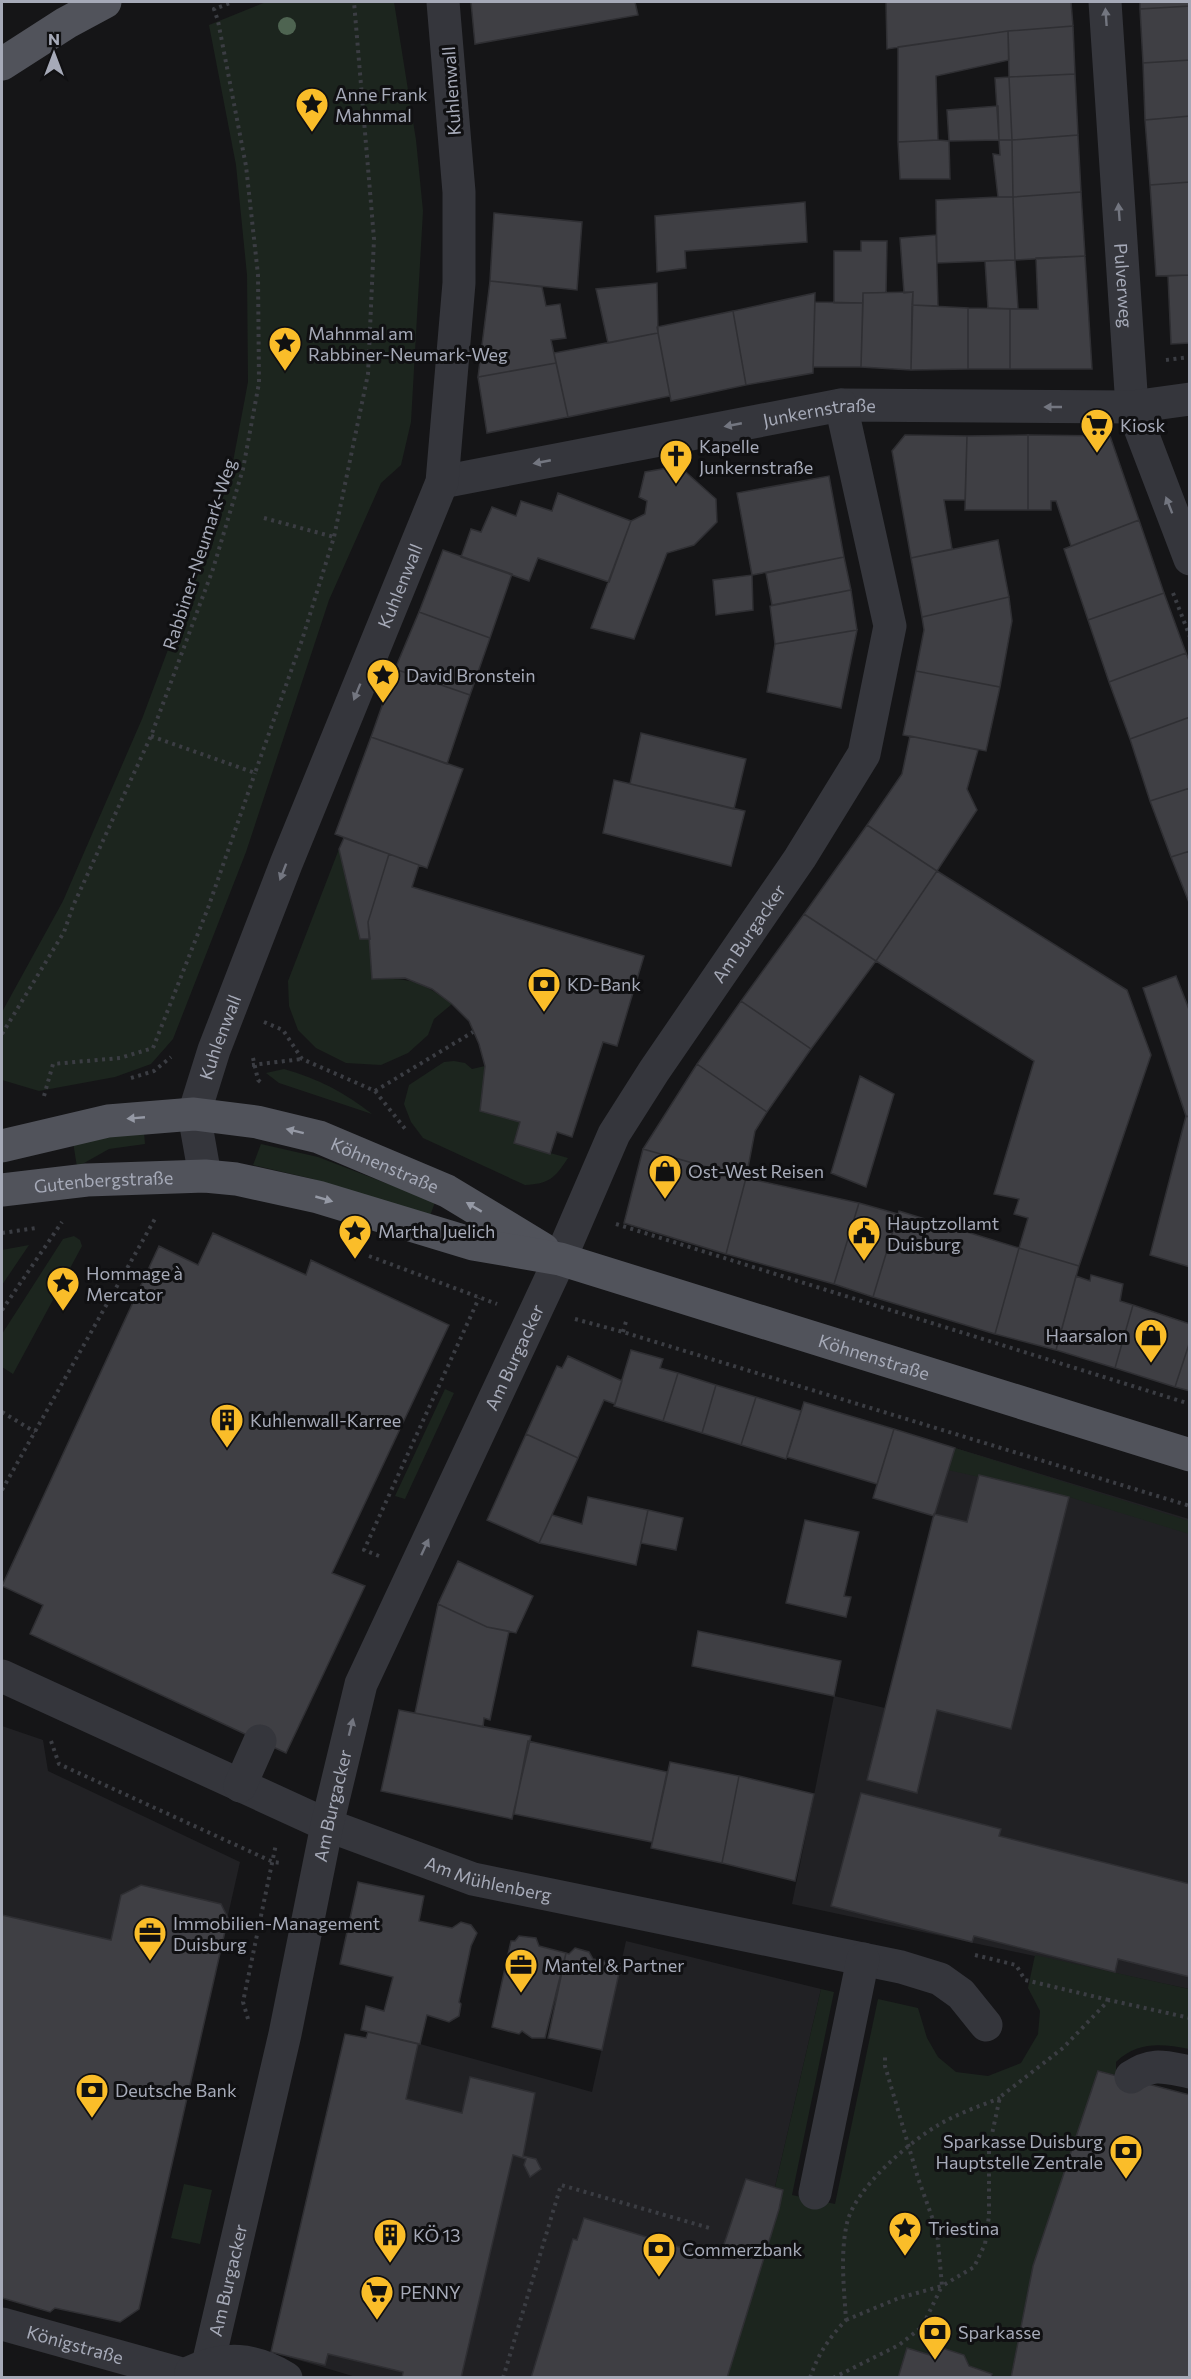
<svg xmlns="http://www.w3.org/2000/svg" width="1191" height="2379" viewBox="0 0 1191 2379" font-family="Commissioner,sans-serif">
  <rect width="100%" height="100%" fill="#151517"/>
  <!-- built -->
  <path fill="#212124" d="M955 1448 1189 1519V1989L792 1904 834 1696 885 1708 934 1514Z
    M2 1726 43 1740 48 1771 240 1862 139 2309 120 2322 55 2308 50 2312 2 2298Z
    M626 1941 821 1989 775 2187 783 2190 779 2209 727 2377H356L271 2352 368 2032 420 2044 592 2092Z"/>
  <!-- green -->
  <path fill="#1c251e" d="M266 2H394L416 140 423 211 411 422 401 465 381 483 329 600 246 852 173 1039 151 1064 115 1077 39 1091 2 1080V1012L63 901 142 719 200 564 232 467 248 382 247 275 236 165 209 25Z
    M339 849 360 938 370 939 372 979C411 978 421 981 452 1004L434 1019 428 1035 408 1053 381 1065 346 1063 316 1048 298 1030 289 1006 288 981Z
    M454 1061 465 1063 472 1069 485 1066 480 1111 520 1122 515 1143 568 1158C555 1178 549 1184 525 1185L423 1138 411 1122 404 1104 409 1085 444 1062Z
    M284 1069C317 1078 346 1093 372 1114L279 1083 266 1073Z
    M144 1132 145 1144 109 1149 77 1167 73 1142Z
    M261 1144 318 1157 435 1202 429 1219 313 1179 253 1165Z
    M74 1236 80 1240 82 1246 13 1374 2 1367V1334L63 1239Z
    M29 1245 2 1285V1250Z
    M445 1389 454 1393 405 1499 395 1496Z
    M955 1448 1189 1521V1534L1069 1497 979 1475V1477L948 1470Z
    M1035 1955 1189 1989V2049C1162 2044 1138 2041 1116 2062V2075L1098 2071 1033 2266 1011 2377H994L992 2374 969 2366 964 2355 933 2345 930 2355 907 2348 898 2377 727 2378 779 2209 783 2190 775 2187 821 1989 834 1992 792 2195 835 2204 878 1999 918 2008 927 2038 938 2057 956 2072 988 2076 1021 2063 1038 2034 1040 2011 1028 1988Z
    M184 2184 212 2190 200 2244 171 2238Z"/>
  <!-- building -->
  <path fill="#3f3f44" stroke="#2f2f33" stroke-width="1.5" d="M471 2H635L638 15 475 44Z
    M886 2H1071L1073 26 1008 31 887 49Z
    M1140 2H1190V6L1140 9Z
    M1190 6V60L1143 63 1140 9Z
    M1073 26 1075 74 1009 77 1008 31Z
    M1008 31 1009 60 936 76 938 140 898 142V47Z
    M1190 60V116L1145 120 1143 63Z
    M1075 74 1078 135 1012 140 1009 77Z
    M1009 77 1012 140H999L995 78Z
    M998 106 999 140 949 141 947 110Z
    M1190 116V182L1150 185 1145 120Z
    M1078 135 1081 192 1013 197 1012 140Z
    M938 140 949 141 950 179H900L898 142Z
    M999 140H1012L1013 197H998L993 154 1000 155Z
    M1190 182V275L1156 276 1150 185Z
    M1081 192 1085 256 1015 260 1013 197Z
    M998 197H1013L1015 260 937 263 936 200Z
    M805 202 807 242 685 251 686 268 657 272 655 216Z
    M494 213 582 222 577 290 490 281Z
    M936 235 938 306 912 305 913 292 904 293 900 238Z
    M861 241H887L886 293H863V303H834V251H861Z
    M1085 256 1092 369H1010V309H1038L1036 258Z
    M1015 260 1018 309 988 308 985 261Z
    M1190 275V343L1171 344 1168 276Z
    M490 281 542 287 546 306 560 304 566 338 551 340 556 363 478 377Z
    M657 283 658 333 608 343 596 289Z
    M913 292 911 370 861 367 863 293Z
    M815 293 813 373 746 385 733 311Z
    M815 302 863 303 861 367H813Z
    M912 305 968 308V369L911 370Z
    M968 308 1010 309V369H968Z
    M733 311 746 385 671 401 657 327Z
    M658 333 670 396 568 417 554 353Z
    M556 363 568 417 487 433 478 377Z
    M905 435 967 436 965 500H944L952 549 911 558 892 451Z
    M1028 435V510H965L967 436Z
    M1028 435 1110 436 1139 520 1071 546 1056 501H1051V510H1028Z
    M679 466 716 499 717 522 694 545 667 553 634 639 591 628 631 521 645 514 647 501 639 497 645 472Z
    M829 476 844 557 752 575 737 493Z
    M558 493 631 521 609 582 538 558 529 581 461 557 471 529 481 532 492 507 516 516 521 501 552 511Z
    M1139 520 1164 593 1088 620 1064 549Z
    M998 540 1009 597 922 617 911 558Z
    M443 550 512 574 490 638 419 612Z
    M844 557 851 590 772 605 766 573Z
    M752 575 753 610 716 615 713 580Z
    M851 590 857 630 775 644 770 606Z
    M1164 593 1186 653 1109 682 1088 620Z
    M1009 597 1012 621 1000 687 916 671 924 630 922 617Z
    M419 612 490 638 470 695 395 669Z
    M857 630 841 708 767 692 775 644Z
    M1186 653 1190 663V717L1130 739 1109 682Z
    M395 669 470 695 447 764 371 737Z
    M916 671 1000 687 986 751 903 735Z
    M1190 717V788L1150 801 1130 739Z
    M641 733 746 759 734 809 630 784Z
    M910 736 978 750 967 789 977 810 937 871 867 825 902 774Z
    M371 737 463 769 427 868 335 834Z
    M614 780 745 811 731 866 603 833Z
    M1190 788V851L1171 857 1150 801Z
    M867 825 937 871 876 961 804 914Z
    M344 838 389 854 368 922 370 939H360L339 849Z
    M1190 851V905L1171 857Z
    M389 854 419 865 412 887 644 956 617 1046 603 1042 572 1137 557 1132 550 1154 514 1143 520 1122 480 1111 485 1066 479 1044 469 1021 452 1004 432 989 405 978 372 979 368 922Z
    M937 871 1127 990 1151 1055 1079 1266 1019 1248 1028 1218 1014 1214 1019 1199 994 1194 1034 1061 876 961Z
    M804 914 876 961 811 1049 741 1001Z
    M1176 976 1190 1012V1117L1186 1116 1143 988Z
    M741 1001 811 1049 767 1112 697 1064Z
    M697 1064 767 1112 755 1131 746 1178 643 1149Z
    M860 1076 894 1094 866 1187 831 1173Z
    M1186 1116 1190 1117V1267L1150 1255Z
    M643 1149 746 1178 726 1254 624 1223Z
    M746 1178 859 1203 834 1284 726 1254Z
    M859 1203 898 1214 873 1297 834 1284Z
    M899 1211 1019 1248 995 1334 873 1297Z
    M213 1233 306 1275 311 1260 449 1325 332 1573 365 1586 286 1753 30 1634 43 1605 2 1586 159 1246 198 1265Z
    M1019 1248 1079 1266 1056 1350 995 1334Z
    M1091 1275 1123 1284 1120 1301 1133 1305 1115 1368 1056 1350 1076 1276 1090 1281Z
    M1133 1305 1190 1324V1341L1175 1387 1115 1368Z
    M1190 1341V1391L1175 1387Z
    M631 1350 663 1359 660 1368 678 1373 663 1421 614 1406Z
    M568 1356 622 1381 615 1404 604 1400 578 1458 526 1434 557 1366 562 1368Z
    M678 1373 716 1385 702 1433 663 1421Z
    M716 1385 756 1397 741 1445 702 1433Z
    M756 1397 801 1411 786 1459 741 1445Z
    M804 1402 894 1429 877 1484 787 1457Z
    M894 1429 955 1448 934 1516 873 1498Z
    M526 1434 578 1458 539 1543 487 1520Z
    M979 1475 1069 1497 1011 1729 937 1710 917 1793 867 1780 934 1514 967 1522Z
    M588 1497 648 1510 636 1565 539 1543 552 1515 582 1524Z
    M648 1510 683 1518 676 1550 641 1543Z
    M805 1520 859 1532 844 1596 851 1597 846 1617 786 1603Z
    M458 1561 533 1596 516 1633 487 1627 438 1604Z
    M438 1604 487 1627 509 1631 490 1720 484 1718 483 1727 415 1713Z
    M698 1631 841 1661 834 1696 692 1666Z
    M399 1710 531 1736 512 1819 381 1791Z
    M528 1741 667 1772 652 1842 514 1814Z
    M670 1762 739 1776 722 1863 651 1848Z
    M739 1776 814 1794 795 1881 722 1863Z
    M861 1793 1001 1829 999 1836 1190 1884V1977L1118 1959 1115 1972 974 1936 972 1942 831 1906Z
    M358 1882 424 1896 419 1921 452 1928 461 1922 471 1925 477 1933 471 1946 459 2002 461 2004 459 2016 449 2022 427 2015 420 2044 361 2030 366 2006 384 2011 393 1977 340 1964Z
    M141 1885 221 1904 228 1918 139 2309 120 2322 55 2308 50 2312 2 2298V1915L111 1940 121 1895Z
    M519 1936 536 1938 539 1946 566 1953 545 2038H532L522 2031 519 2034 492 2027 511 1941H515Z
    M575 1948 589 1952 593 1959 621 1964 602 2050 548 2038 566 1953 569 1954Z
    M368 2032 418 2044 406 2099 462 2113 470 2077 535 2093 523 2156 536 2159 541 2169 530 2177 524 2165 526 2159 513 2155 461 2378H402L403 2372 328 2354 325 2365 271 2352 345 2034 366 2038Z
    M1098 2071 1190 2095V2378H1011L1033 2266Z
    M746 2179 783 2190 779 2209 727 2378H531L573 2239 577 2240 584 2218 719 2259Z
    M933 2345 964 2355 969 2366 992 2374 991 2378H898L907 2348 930 2355Z"/>
  <g fill="none" stroke-linecap="round" stroke-linejoin="round">
    <!-- path -->
    <path stroke="#3b3d43" stroke-width="4" stroke-dasharray="3 4.5" stroke-linecap="butt" d="M1166 360 1190 357
      M264 518 334 537
      M1173 593 1190 637
      M151 736 255 773 302 640 334 537 368 374 374 239 354 2
      M264 1022 283 1030 302 1059 375 1091 406 1130
      M2 1034 64 932 73 906 151 736 213 569 243 469 259 383 258 275 246 166 218 21 214 9 233 2
      M253 1058 258 1080 263 1084
      M252 1065 302 1059
      M131 1078 154 1071 171 1057
      M375 1091 473 1032
      M44 1096 53 1064 120 1058 153 1048 208 908 255 773
      M616 1224 1190 1404
      M2 1233 36 1228
      M369 1256 497 1304
      M2 1310 62 1222
      M575 1319 623 1332 1190 1506
      M623 1332 627 1318
      M2 1412 35 1432
      M2 1490 156 1217
      M379 1556 364 1550 479 1298
      M51 1741 59 1764 273 1862 282 1863
      M975 1955 1016 1965 1025 1980 1109 2000
      M248 2019 243 2002 276 1844
      M846 2320 899 2298 942 2286 974 2267 985 2244 989 2216V2148L1000 2097 1063 2048 1109 2000 1190 2018
      M503 2378 561 2185 713 2229
      M810 2378C818 2354 829 2338 846 2320 844 2288 840 2254 847 2223 855 2188 910 2141 940 2124 959 2113 980 2106 1000 2098
      M833 2378 899 2345 922 2327 942 2286 937 2231 918 2178 885 2066V2053"/>
    <!-- minor -->
    <g stroke="#35363c" stroke-width="33">
      <path id="s1" d="M1105 2 1132 407 1190 559"/>
      <path id="s2" d="M442 482 841 405 1132 407 1190 399"/>
      <path id="s3" d="M205 1176 194 1114 214 1050 286 864 442 482 459 283V192L443 2"/>
      <path id="s4" d="M2 1676 327 1825 473 1879 901 1967 940 1979 961 1994 986 2025"/>
      <path d="M240 1786 260 1741"/>
      <path d="M1131 2077C1153 2062 1164 2067 1190 2072"/>
      <path d="M815 2193 863 1959"/>
      <path id="s5" d="M2 2324 185 2375"/>
      <path id="s6" d="M208 2364 285 2034 327 1825 361 1684 560 1259 614 1134 654 1071 800 858 864 754 890 626 841 405"/>
      <path d="M191 2372C225 2356 253 2358 286 2378"/>
    </g>
    <!-- major -->
    <g stroke="#51535b" stroke-width="33">
      <path d="M2 64 66 23 105 2"/>
      <path id="s7" d="M2 1146 108 1121 194 1114 257 1122 319 1137 447 1191 543 1249"/>
      <path id="s8" d="M2 1190 87 1180 205 1176 236 1179 318 1197 473 1244 560 1259 1190 1455"/>
    </g>
  </g>
  <!-- trees -->
  <circle fill="#4e6451" cx="287" cy="26" r="9"/>
  <!-- one-way arrows -->
  <defs><path id="oneway-solid" d="M-6-.8H1V-3.2L6.5 0L1 3.2V.8H-6Z" transform="scale(1.5)"/></defs>
  <g fill="#737680">
    <use href="#oneway-solid" transform="translate(1106 17) rotate(-94)"/>
    <use href="#oneway-solid" transform="translate(1119 212) rotate(-94)"/>
    <use href="#oneway-solid" transform="translate(1053 407) rotate(-180)"/>
    <use href="#oneway-solid" transform="translate(733 425) rotate(169)"/>
    <use href="#oneway-solid" transform="translate(542 462) rotate(169)"/>
    <use href="#oneway-solid" transform="translate(1169 505) rotate(-111)"/>
    <use href="#oneway-solid" transform="translate(357 692) rotate(112)"/>
    <use href="#oneway-solid" transform="translate(283 872) rotate(111)"/>
    <use href="#oneway-solid" transform="translate(425 1547) rotate(-65)"/>
    <use href="#oneway-solid" transform="translate(351 1727) rotate(-76)"/>
  </g>
  <g fill="#9599a5">
    <use href="#oneway-solid" transform="translate(136 1118) rotate(175)"/>
    <use href="#oneway-solid" transform="translate(295 1131) rotate(-166)"/>
    <use href="#oneway-solid" transform="translate(324 1199) rotate(16)"/>
    <use href="#oneway-solid" transform="translate(474 1207) rotate(-149)"/>
  </g>
  <!-- icons -->
  <defs>
    <g id="sight-pin" transform="scale(1.725)"><path d="M0 17L-7.5 6A9.5 9.5 0 1 1 7.5 6Z" fill="#fabd29" stroke="#101012"/><path d="M0-6L1.8-2.2L6-1.7L2.9 1.2L3.7 5.4L0 3.3L-3.7 5.4L-2.9 1.2L-6-1.7L-1.8-2.2Z" fill="#111"/></g>
    <g id="supermarket-pin" transform="scale(1.725)"><path d="M0 17L-7.5 6A9.5 9.5 0 1 1 7.5 6Z" fill="#fabd29" stroke="#101012"/><path d="M-6-5.5h2.5l.6 2H6L4.5 2H-2.5L-4.4-4H-6ZM-1.5 3.2a1.3 1.3 0 1 0 .1 0ZM3 3.2a1.3 1.3 0 1 0 .1 0Z" fill="#111"/></g>
    <g id="church-pin" transform="scale(1.725)"><path d="M0 17L-7.5 6A9.5 9.5 0 1 1 7.5 6Z" fill="#fabd29" stroke="#101012"/><path d="M-1.2-6h2.4v3.5h3.3v2.4h-3.3V6h-2.4V-.1h-3.3v-2.4h3.3Z" fill="#111"/></g>
    <g id="bank-pin" transform="scale(1.725)"><path d="M0 17L-7.5 6A9.5 9.5 0 1 1 7.5 6Z" fill="#fabd29" stroke="#101012"/><path d="M-6-4H6V4H-6ZM0-2.3a2.3 2.3 0 1 0 0 4.6a2.3 2.3 0 1 0 0-4.6Z" fill="#111"/></g>
    <g id="shop-pin" transform="scale(1.725)"><path d="M0 17L-7.5 6A9.5 9.5 0 1 1 7.5 6Z" fill="#fabd29" stroke="#101012"/><path d="M-5-2.5h2.3a2.7 3.5 0 0 1 5.4 0H5L5.5 6h-11ZM-1.5-2.5h3a1.5 2.3 0 0 0-3 0Z" fill="#111"/></g>
    <g id="civic-pin" transform="scale(1.725)"><path d="M0 17L-7.5 6A9.5 9.5 0 1 1 7.5 6Z" fill="#fabd29" stroke="#101012"/><path d="M-.6-6.5H3V-4.5H.6V-3L4-1V1h2V6H-6V1h2V-1L-.6-3ZM-1.2 2.5V6h2.4V2.5Z" fill="#111"/></g>
    <g id="building-pin" transform="scale(1.725)"><path d="M0 17L-7.5 6A9.5 9.5 0 1 1 7.5 6Z" fill="#fabd29" stroke="#101012"/><path d="M-4-6H4V6H1V3H-1V6H-4ZM-2.5-4.3h1.7v1.8h-1.7ZM.8-4.3h1.7v1.8H.8ZM-2.5-1h1.7V.8h-1.7ZM.8-1h1.7V.8H.8Z" fill="#111"/></g>
    <g id="office-pin" transform="scale(1.725)"><path d="M0 17L-7.5 6A9.5 9.5 0 1 1 7.5 6Z" fill="#fabd29" stroke="#101012"/><path d="M-6-3h4V-5.5h4V-3h4V5H-6ZM-1-4.5V-3h2v-1.5ZM-6 0V1H6V0Z" fill="#111"/></g>
  </defs>
  <g fill-rule="evenodd">
    <use href="#sight-pin" x="312" y="104"/>
    <use href="#sight-pin" x="285" y="343"/>
    <use href="#supermarket-pin" x="1097" y="425"/>
    <use href="#church-pin" x="676" y="456"/>
    <use href="#sight-pin" x="383" y="675"/>
    <use href="#bank-pin" x="544" y="984"/>
    <use href="#shop-pin" x="665" y="1171"/>
    <use href="#sight-pin" x="355" y="1231"/>
    <use href="#civic-pin" x="864" y="1233"/>
    <use href="#sight-pin" x="63" y="1283"/>
    <use href="#shop-pin" x="1151" y="1335"/>
    <use href="#building-pin" x="227" y="1420"/>
    <use href="#office-pin" x="150" y="1933"/>
    <use href="#office-pin" x="521" y="1965"/>
    <use href="#bank-pin" x="92" y="2090"/>
    <use href="#bank-pin" x="1126" y="2151"/>
    <use href="#sight-pin" x="905" y="2228"/>
    <use href="#building-pin" x="390" y="2235"/>
    <use href="#bank-pin" x="659" y="2249"/>
    <use href="#supermarket-pin" x="377" y="2292"/>
    <use href="#bank-pin" x="935" y="2332"/>
  </g>
  <g text-anchor="middle" dominant-baseline="central" stroke-width="6" stroke-linejoin="round" paint-order="stroke">
    <!-- street labels -->
    <g font-size="18" fill="#a6aab8" stroke="#101012">
      <text transform="translate(451 91) rotate(-94)">Kuhlenwall</text>
      <text stroke="none"><textPath href="#s1" startOffset="284">Pulverweg</textPath></text>
      <text stroke="none"><textPath href="#s2" startOffset="384">Junkernstraße</textPath></text>
      <text transform="translate(199 554) rotate(-72)">Rabbiner-Neumark-Weg</text>
      <text stroke="none"><textPath href="#s3" startOffset="630">Kuhlenwall</textPath></text>
      <text stroke="none"><textPath href="#s6" startOffset="1544">Am Burgacker</textPath></text>
      <text stroke="none"><textPath href="#s3" startOffset="144">Kuhlenwall</textPath></text>
      <text stroke="none"><textPath href="#s7" startOffset="394">Köhnenstraße</textPath></text>
      <text stroke="none"><textPath href="#s8" startOffset="102">Gutenbergstraße</textPath></text>
      <text stroke="none"><textPath href="#s6" startOffset="1058">Am Burgacker</textPath></text>
      <text stroke="none"><textPath href="#s8" startOffset="898">Köhnenstraße</textPath></text>
      <text stroke="none"><textPath href="#s6" startOffset="572">Am Burgacker</textPath></text>
      <text stroke="none"><textPath href="#s4" startOffset="528">Am Mühlenberg</textPath></text>
      <text stroke="none"><textPath href="#s6" startOffset="86">Am Burgacker</textPath></text>
      <text stroke="none"><textPath href="#s5" startOffset="76">Königstraße</textPath></text>
    </g>
    <!-- poi labels -->
    <g font-size="18" fill="#a6aab8" stroke="#101012" text-anchor="start">
      <text x="335" y="94">Anne Frank<tspan x="335" dy="21">Mahnmal</tspan></text>
      <text x="308" y="333">Mahnmal am<tspan x="308" dy="21">Rabbiner-Neumark-Weg</tspan></text>
      <text x="1120" y="425">Kiosk</text>
      <text x="699" y="446">Kapelle<tspan x="699" dy="21">Junkernstraße</tspan></text>
      <text x="406" y="675">David Bronstein</text>
      <text x="567" y="984">KD-Bank</text>
      <text x="688" y="1171">Ost-West Reisen</text>
      <text x="887" y="1223">Hauptzollamt<tspan x="887" dy="21">Duisburg</tspan></text>
      <text x="378" y="1231">Martha Juelich</text>
      <text x="86" y="1273">Hommage à<tspan x="86" dy="21">Mercator</tspan></text>
      <text x="1128" y="1335" text-anchor="end">Haarsalon</text>
      <text x="250" y="1420">Kuhlenwall-Karree</text>
      <text x="173" y="1923">Immobilien-Management<tspan x="173" dy="21">Duisburg</tspan></text>
      <text x="544" y="1965">Mantel &amp; Partner</text>
      <text x="115" y="2090">Deutsche Bank</text>
      <text x="1103" y="2141" text-anchor="end">Sparkasse Duisburg<tspan x="1103" dy="21">Hauptstelle Zentrale</tspan></text>
      <text x="928" y="2228">Triestina</text>
      <text x="413" y="2235">KÖ 13</text>
      <text x="682" y="2249">Commerzbank</text>
      <text x="400" y="2292">PENNY</text>
      <text x="958" y="2332">Sparkasse</text>
    </g>
  </g>
  <!-- border -->
  <rect width="1191" height="2379" fill="none" stroke="#a6aab8" stroke-width="6"/>
  <!-- north arrow -->
  <g transform="translate(54 54)" stroke="#101012" stroke-width="4.5" paint-order="stroke">
  <path d="M0-4.5L10 22L0 15L-10 22Z" fill="#a6aab8"/>
  <text y="-9" font-size="16" font-weight="bold" text-anchor="middle" fill="#a6aab8">N</text>
  </g>
</svg>
